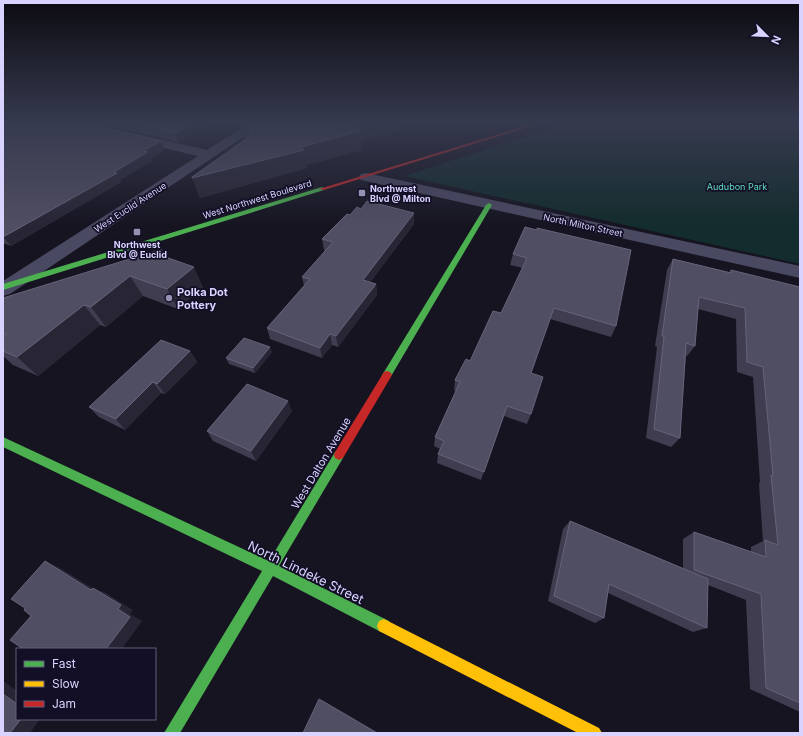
<svg xmlns="http://www.w3.org/2000/svg" width="803" height="736" viewBox="0 0 803 736" font-family="Inter,sans-serif">
  <rect width="100%" height="100%" fill="#161421"/>
  <!-- green -->
  <path fill="#132c2d" d="M568 123H800V264L404 176Z"/>
  <g fill="none" stroke-linecap="round" stroke-linejoin="round">
    <!-- street -->
    <path fill="#4a4962" fill-rule="evenodd" d="M69 123H90L207 150 250 123H264L10 294 3 296V281L198 156 71 126Z
      M366 173 800 266V278L361 180 359 177 361 174Z"/>
    <!-- fast -->
    <path fill="#4caf50" fill-rule="evenodd" d="M322 187 325 189 324 190 3 290V284Z
      M489 203 492 205 390 378H384L382 375 384 372 486 205Z
      M3 437 269 561 335 452 339 450 343 452 344 455 343 458 279 566 389 621 391 626 389 631 384 633 379 631 273 576 180 733H164L262 571 3 447Z"/>
    <!-- slow -->
    <path fill="#ffc107" fill-rule="evenodd" d="M384 619 599 728 602 733H578L379 631 377 626 379 621Z"/>
    <!-- jam -->
    <path fill="#c62828" fill-rule="evenodd" d="M535 123H542L324 190 319 189Z
      M387 371 390 372 392 375 343 458 339 460 335 458 334 455 335 452 384 372Z"/>
  </g>
  <!-- wall -->
  <path fill="#403d50" d="M3 123 161 141 164 150 151 158 152 161 120 180 121 182 11 246 3 243Z
    M96 123H210L178 142Z
    M241 123H400V130L361 141 362 150 306 165 307 168 200 198 192 177 245 139Z
    M350 215 414 224 370 282 376 284 377 295 338 347 332 345 322 358 270 339 267 328 304 286 302 277 326 251 324 250 322 239Z
    M525 227 616 326 611 337 550 319 531 373V414L527 424 504 416 481 480 437 463 438 454 440 449 434 446 435 437 456 391H454L455 380 470 361 502 311 523 268 510 265 513 254Z
    M166 257 203 287 178 309 143 296 106 327 100 325 38 376 13 365 3 356V298Z
    M673 259 729 272 731 270 800 287V712L750 689 746 600 708 585 707 628 693 632 608 593 604 618 595 623 548 601 563 529 570 521 683 568V539L694 532 751 552V547L763 541 759 484 760 482 753 377 737 372 736 319 698 309 695 346 687 356H686L680 438 671 447 646 438 657 347 655 346 667 270Z
    M190 351 197 362 165 394 161 393 125 430 99 417 89 407Z
    M272 352 255 373 229 364 226 358Z
    M292 411 256 461 213 441 207 431Z"/>
  <!-- shaded-wall -->
  <path fill="#282635" d="M193 123H210L178 142 175 133Z
    M359 123H400V130L361 141 362 150 306 165 307 168 200 198 192 178 301 147 352 125Z
    M161 141 164 150 151 158 152 161 120 180 121 182 11 246 3 237 114 172 143 151Z
    M414 213V224L364 291 363 280Z
    M162 249 172 270 157 254Z
    M194 267 203 287 178 309 167 289Z
    M130 276 143 296 106 327 91 307Z
    M376 284 377 295 338 347 336 336Z
    M84 305 100 325 38 376 17 357Z
    M330 334 332 345 322 358 320 348Z
    M270 347 272 352 255 373 253 368Z
    M190 351 197 362 165 394 157 384Z
    M153 382 161 393 125 430 116 419Z
    M288 401 292 411 256 461 251 451Z
    M45 561 60 568 104 595 91 590Z
    M93 588 106 593 133 610 130 614 142 621 122 649H106L118 609Z
    M3 682H5L17 691V704L3 694Z
    M319 699 324 701 379 733H377Z
    M21 719H40L30 733H10Z"/>
  <!-- building -->
  <path fill="#504e63" stroke="#66637b" d="M3 123H83L161 141 143 151 148 152 114 172 117 173 3 237Z
    M129 123H193L175 133Z
    M242 123H359L352 125 361 131 301 147 304 150 192 178V177L253 134Z
    M367 201 414 213 363 280 376 284 336 336 330 334 320 348 267 328 310 279 302 277 333 242 322 239 347 214 350 215 357 207 361 209Z
    M525 227 537 230V228L631 250 616 326 554 308 531 373 543 377 531 414 507 406 484 472 438 454 444 441 435 437 460 382 455 380 466 359 470 361 493 311 501 313 502 311 527 258 513 254Z
    M162 249 157 254 194 267 167 289 130 276 91 307 84 305 17 357 3 351V337L7 334 3 333V298Z
    M673 259 731 273V270L800 287V703L766 688 761 594 694 570V532L766 557 765 540 778 545 771 475 773 476 763 367 747 362 745 308 699 297 695 346 686 343 680 438 654 429 664 336H662Z
    M244 338 270 347 253 368 226 358Z
    M161 340 190 351 157 384 153 382 116 419 89 407Z
    M247 384 288 401 251 451 207 431Z
    M570 521 708 579 707 628 609 584 604 618 554 596Z
    M45 561 91 590 93 588 121 605 118 609 130 617 106 649H23L10 640 31 616 24 610 25 608 11 599Z
    M3 694 17 704V719H21L10 733H3Z
    M319 699 377 733H303Z"/>
  <!-- sky -->
  <linearGradient id="sky" x2="0" y2="1"><stop stop-color="#0c0b12"/><stop offset="0.54" stop-color="#363a4e"/><stop offset="1" stop-color="#363a4e" stop-opacity="0"/></linearGradient>
  <rect width="803" height="226" fill="url(#sky)"/>
  <!-- markers -->
  <g fill="#9591b1" stroke="#130f26" stroke-width="1.5">
    <rect x="358" y="189" width="8" height="8" rx="2"/>
    <rect x="133" y="228" width="8" height="8" rx="2"/>
    <circle cx="169" cy="298" r="4"/>
  </g>
  <g text-anchor="middle" dominant-baseline="central" stroke-width="3.5" stroke-linejoin="round" paint-order="stroke">
    <!-- far-park labels -->
    <g font-size="9" fill="#5fe0c0" stroke="#130f26">
      <text x="737" y="186">Audubon Park</text>
    </g>
    <!-- far-poi labels -->
    <g font-size="9" font-weight="bold" fill="#d9d4ff" stroke="#130f26" text-anchor="start">
      <text x="370" y="188">Northwest<tspan x="370" dy="10">Blvd @ Milton</tspan></text>
      <text x="137" y="244" text-anchor="middle">Northwest<tspan x="137" dy="10">Blvd @ Euclid</tspan></text>
    </g>
    <!-- far-street labels -->
    <g font-size="9" fill="#d9d4ff" stroke="#130f26">
      <text transform="translate(257 199) rotate(-17)">West Northwest Boulevard</text>
      <text transform="translate(130 207) rotate(-33)">West Euclid Avenue</text>
      <text transform="translate(583 225) rotate(12)">North Milton Street</text>
    </g>
    <!-- poi labels -->
    <g font-size="11" font-weight="bold" fill="#d9d4ff" stroke="#130f26" text-anchor="start">
      <text x="177" y="292">Polka Dot<tspan x="177" dy="13">Pottery</tspan></text>
    </g>
    <!-- street labels -->
    <g font-size="11" fill="#d9d4ff" stroke="#130f26">
      <text transform="translate(321 463) rotate(-59)">West Dalton Avenue</text>
    </g>
    <!-- near-street labels -->
    <g font-size="13" fill="#d9d4ff" stroke="#130f26">
      <text transform="translate(306 572) rotate(26)">North Lindeke Street</text>
    </g>
  </g>
  <!-- border -->
  <rect width="803" height="736" fill="none" stroke="#d9d4ff" stroke-width="8"/>
  <!-- legend -->
  <rect x="16" y="648" width="140" height="72" fill="#130f26" stroke="#625e7d"/>
  <rect x="24" y="661" width="20" height="6" fill="#4caf50" stroke="#625e7d"/>
  <text x="52" y="668" font-size="12" fill="#d9d4ff">Fast</text>
  <rect x="24" y="681" width="20" height="6" fill="#ffc107" stroke="#625e7d"/>
  <text x="52" y="688" font-size="12" fill="#d9d4ff">Slow</text>
  <rect x="24" y="701" width="20" height="6" fill="#c62828" stroke="#625e7d"/>
  <text x="52" y="708" font-size="12" fill="#d9d4ff">Jam</text>
  <!-- north arrow -->
  <g transform="translate(767 36) rotate(114)" stroke="#130f26" stroke-width="3" paint-order="stroke">
  <path d="M0-3L7 15L0 10L-7 15Z" fill="#d9d4ff"/>
  <text y="-6" font-size="11" font-weight="bold" text-anchor="middle" fill="#d9d4ff">N</text>
  </g>
</svg>
